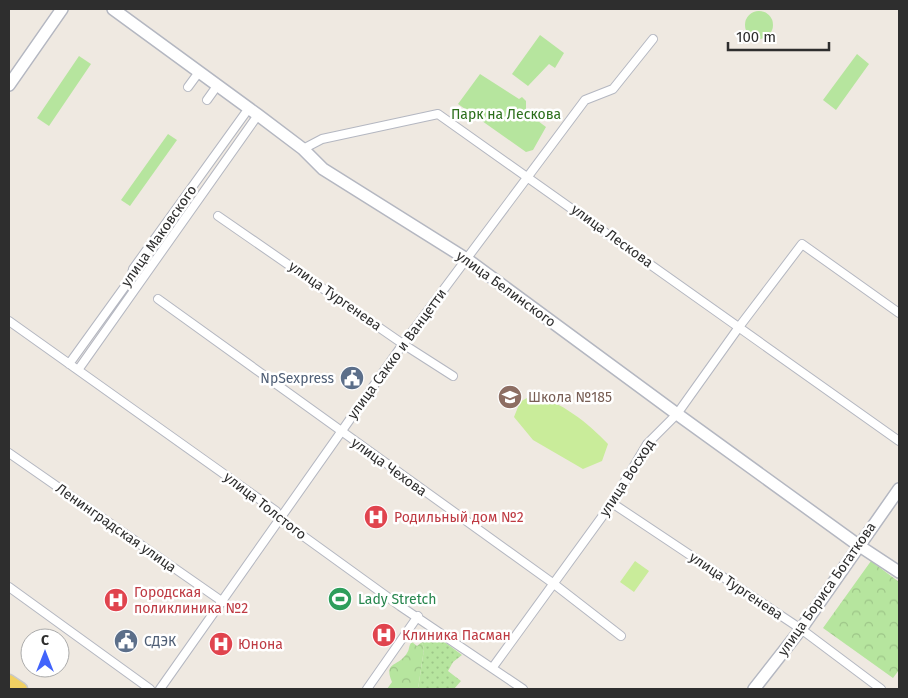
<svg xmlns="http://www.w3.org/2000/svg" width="908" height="698" viewBox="0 0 908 698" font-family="'Fira Sans',sans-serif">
  <defs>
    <pattern id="grass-dots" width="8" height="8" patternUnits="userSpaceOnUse" patternTransform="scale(1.25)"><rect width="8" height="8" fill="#b6e59e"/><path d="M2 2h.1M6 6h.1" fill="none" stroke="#9dc588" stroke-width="1.8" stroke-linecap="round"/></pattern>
    <pattern id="forest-crowns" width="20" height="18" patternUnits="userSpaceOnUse" patternTransform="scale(1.25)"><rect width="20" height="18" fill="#b6e59e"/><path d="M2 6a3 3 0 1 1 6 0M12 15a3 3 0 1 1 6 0" fill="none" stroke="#9dc588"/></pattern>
  </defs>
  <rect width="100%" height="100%" fill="#efe9e1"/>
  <!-- grass -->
  <path fill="url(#grass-dots)" d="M430 631 462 655 453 662 448 671 461 681 454 689H418L424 649 422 642Z"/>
  <!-- forest -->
  <path fill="url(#forest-crowns)" d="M871 561 899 582V670L893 678 823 628Z
    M412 642 417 646 422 642 424 649 418 689H420H387L392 682C383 661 399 667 407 653 410 649 408 646 412 642Z"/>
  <!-- park -->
  <path fill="#b6e59e" d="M745 25a14 14 0 1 1 28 0a14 14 0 1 1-28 0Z
    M540 35 564 53 555 68 549 64 528 86 512 74Z
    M857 54 869 64 836 110 823 100Z
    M79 56 91 64 49 126 37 118Z
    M480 74 519 99 522 97 526 101V112L546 127 533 150 526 152 458 104Z
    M168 134 177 140 130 206 121 200Z"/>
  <!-- pitch -->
  <path fill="#c9ec9a" d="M532 395C561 401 588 423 608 444L602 461 583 469 533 440 514 417 520 402Z
    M635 561 649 571 634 592 620 582Z"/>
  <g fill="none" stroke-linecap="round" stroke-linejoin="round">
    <!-- street casing -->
    <g stroke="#b4b7c1" stroke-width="10">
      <path id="street" d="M188 87 199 72
        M207 100 217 86
        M303 149 322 139 438 114 899 441
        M218 216 403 344 453 376
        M158 299 554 584 621 636
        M9 321 276 511 281 520 400 606 523 689
        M69 364 131 278 133 269 249 108
        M78 370 258 115
        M9 453 223 602
        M612 503 801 629 881 689
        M9 587 150 689
        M493 667 612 503 647 444 677 414 739 327 802 244 899 313
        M160 689 403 344 585 100 613 89 653 39
        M367 689 418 616"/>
    </g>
    <!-- secondary casing -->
    <g stroke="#b4b7c1" stroke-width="14">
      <path id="secondary" d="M113 9 258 115 303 149 323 169 468 260 677 414 858 545 899 572
        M9 85 62 9
        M754 689 801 629 899 489"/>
    </g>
    <!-- primary casing -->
    <g stroke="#c9c9c9" stroke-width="15">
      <path id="primary" d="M9 681 21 689"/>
    </g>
    <!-- street -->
    <use href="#street" stroke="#fff" stroke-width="8"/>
    <!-- secondary -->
    <use href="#secondary" stroke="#fff" stroke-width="11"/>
    <!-- primary -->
    <use href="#primary" stroke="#f2d163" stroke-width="12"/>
  </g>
  <!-- icons -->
  <defs>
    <g id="civic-disc" transform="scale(1.25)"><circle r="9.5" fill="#5c6f8a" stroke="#fff"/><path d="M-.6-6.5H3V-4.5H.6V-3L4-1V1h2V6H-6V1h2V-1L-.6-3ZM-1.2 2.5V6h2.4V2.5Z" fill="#fff"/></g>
    <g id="school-disc" transform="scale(1.25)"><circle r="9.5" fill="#8d6e63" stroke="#fff"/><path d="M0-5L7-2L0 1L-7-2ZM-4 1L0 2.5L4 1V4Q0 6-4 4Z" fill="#fff"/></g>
    <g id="hospital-disc" transform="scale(1.25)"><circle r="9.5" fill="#e0444e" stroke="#fff"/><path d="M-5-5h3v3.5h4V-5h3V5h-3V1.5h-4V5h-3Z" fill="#fff"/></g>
    <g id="stadium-disc" transform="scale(1.25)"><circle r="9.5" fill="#2e9e5b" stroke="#fff"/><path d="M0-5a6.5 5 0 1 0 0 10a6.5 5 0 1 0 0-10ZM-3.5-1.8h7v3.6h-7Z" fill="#fff"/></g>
  </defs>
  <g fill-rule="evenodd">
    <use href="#civic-disc" x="352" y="378"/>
    <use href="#school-disc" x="510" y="397"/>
    <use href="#hospital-disc" x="376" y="517"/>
    <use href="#stadium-disc" x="340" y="599"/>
    <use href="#hospital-disc" x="116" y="600"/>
    <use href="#hospital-disc" x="384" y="635"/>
    <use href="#civic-disc" x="126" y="641"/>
    <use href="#hospital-disc" x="221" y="644"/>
  </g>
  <g text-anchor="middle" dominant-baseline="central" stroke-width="5" stroke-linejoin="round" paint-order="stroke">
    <!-- park labels -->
    <g font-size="14" fill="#2c6e1b" stroke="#fff">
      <text x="506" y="114">Парк на Лескова</text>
    </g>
    <!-- street labels -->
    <g font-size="14" fill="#2e2e2e" stroke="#fff">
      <text transform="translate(159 236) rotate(-55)">улица Маковского</text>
      <text transform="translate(612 236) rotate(36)">улица Лескова</text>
      <text transform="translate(506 289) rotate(36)">улица Белинского</text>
      <text transform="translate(335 296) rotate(35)">улица Тургенева</text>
      <text transform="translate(397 354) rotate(-54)">улица Сакко и Ванцетти</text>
      <text transform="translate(389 467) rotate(36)">улица Чехова</text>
      <text transform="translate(627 478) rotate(-57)">улица Восход</text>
      <text transform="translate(265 506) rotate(38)">улица Толстого</text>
      <text transform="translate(116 528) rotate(35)">Ленинградская улица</text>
      <text transform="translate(736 586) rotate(34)">улица Тургенева</text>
      <text transform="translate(827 589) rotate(-55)">улица Бориса Богаткова</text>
    </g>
    <!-- service labels -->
    <g font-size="14" fill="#4e5e75" stroke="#fff" text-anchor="end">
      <text x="334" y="378">NpSexpress</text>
      <text x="144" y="641" text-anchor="start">СДЭК</text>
    </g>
    <!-- education labels -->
    <g font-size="14" fill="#785e54" stroke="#fff" text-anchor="start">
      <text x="528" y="397">Школа №185</text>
    </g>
    <!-- health labels -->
    <g font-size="14" fill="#be3a42" stroke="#fff" text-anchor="start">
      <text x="394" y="517">Родильный дом №2</text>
      <text x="134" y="592">Городская<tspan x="134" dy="16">поликлиника №2</tspan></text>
      <text x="402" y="635">Клиника Пасман</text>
      <text x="238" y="644">Юнона</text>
    </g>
    <!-- leisure labels -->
    <g font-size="14" fill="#27864d" stroke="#fff" text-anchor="start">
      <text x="358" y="599">Lady Stretch</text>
    </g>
  </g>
  <!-- border -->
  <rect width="908" height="698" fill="none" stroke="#2e2e2e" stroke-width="20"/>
  <!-- north arrow -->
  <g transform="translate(45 653)"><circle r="24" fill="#ffffff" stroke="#ababab"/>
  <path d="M0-4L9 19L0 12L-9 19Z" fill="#4264fb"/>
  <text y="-8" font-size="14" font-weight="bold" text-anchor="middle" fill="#2e2e2e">С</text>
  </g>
  <!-- scale -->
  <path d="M728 42v8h101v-8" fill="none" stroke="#2e2e2e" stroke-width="2.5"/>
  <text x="736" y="42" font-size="15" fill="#2e2e2e" stroke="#ffffff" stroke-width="4" paint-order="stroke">100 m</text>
</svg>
